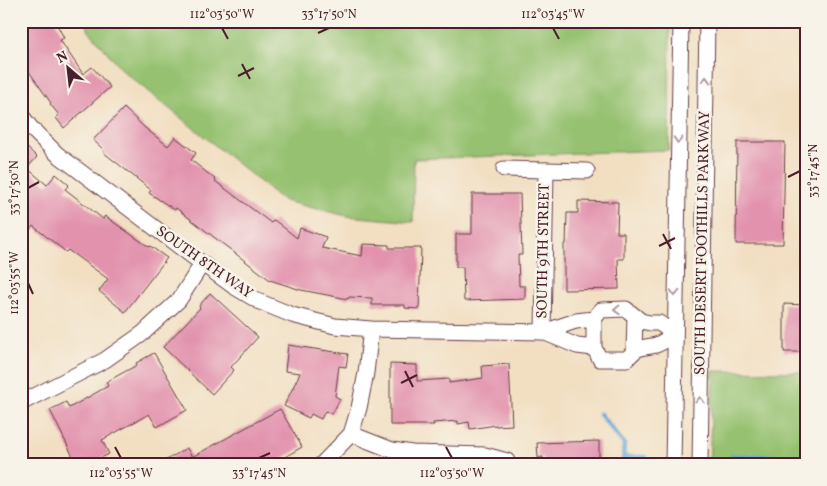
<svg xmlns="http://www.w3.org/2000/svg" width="827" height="486" viewBox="0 0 827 486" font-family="Vollkorn,serif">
  <rect width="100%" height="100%" fill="#f7f3e8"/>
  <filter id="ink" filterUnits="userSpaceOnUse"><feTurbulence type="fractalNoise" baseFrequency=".02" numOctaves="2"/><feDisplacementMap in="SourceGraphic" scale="10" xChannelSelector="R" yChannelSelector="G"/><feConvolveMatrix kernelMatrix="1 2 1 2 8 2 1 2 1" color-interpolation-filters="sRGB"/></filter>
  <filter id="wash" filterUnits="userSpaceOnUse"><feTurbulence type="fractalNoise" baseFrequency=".0096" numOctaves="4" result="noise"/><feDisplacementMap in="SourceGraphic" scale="20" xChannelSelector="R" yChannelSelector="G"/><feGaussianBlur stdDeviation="1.12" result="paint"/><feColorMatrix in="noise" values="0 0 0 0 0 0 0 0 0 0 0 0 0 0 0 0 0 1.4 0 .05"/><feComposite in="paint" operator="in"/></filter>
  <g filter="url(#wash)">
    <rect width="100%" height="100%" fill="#f2dfc2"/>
    <!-- green -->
    <path fill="#95c16f" stroke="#70704d" d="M85 21H670L669 150 414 159 413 222 347 216 284 201 124 72 89 31Z
      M713 371 806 372V465H709Z"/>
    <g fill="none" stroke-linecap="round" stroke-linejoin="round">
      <!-- stream -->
      <path stroke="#5fa2d3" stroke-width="4.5" d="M600 414 624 444 623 465
        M732 456 806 457
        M623 457H646"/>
    </g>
    <g id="blocks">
      <!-- building -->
      <path fill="#e292ad" d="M38 21H55L64 38 60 40 83 74 92 67 110 87 64 128 56 118 59 115 50 104 51 103 21 60V29Z
        M124 108 145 128 168 146 175 137 196 153 191 160 216 180 215 181 271 223 274 220 297 238 300 228 326 237 322 248 362 256 363 244 389 245V248H421L419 309 405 308V305H372V298L349 297 348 299 301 290 270 280 176 208 175 210 149 193 151 190 103 152 104 150 93 140Z
        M21 142 37 157 27 168 47 185 56 174 69 185 65 189 103 219 105 216 149 247 150 246 167 258 125 312 99 291 108 279 68 250 66 252 33 226 21 240Z
        M737 142H785L783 244H736Z
        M472 194H520L522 255H518L519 286H525V299L464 301 463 267H456V234H472Z
        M578 201 618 202 617 233H624V259H618L619 289 564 290V244H566L567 213H578Z
        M210 293 258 337 231 367 234 370 212 394 163 347 200 308 199 306Z
        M784 304 806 305V352H784Z
        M288 345 348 354 346 367 339 366 335 396 340 399 332 414 325 411 321 419 311 414 309 418 284 406 300 373 285 371Z
        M154 353 187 410 157 427 149 414 102 440 109 454 86 465H77L50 410 66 402 69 408 108 386 106 382 137 365 136 363Z
        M390 364 417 365V381L449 379V383L483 378 482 366 509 364 512 425 496 426V425L470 429 469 422 458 424V421L433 423 434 425H390Z
        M280 409 302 447 271 465H158L187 448 192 457Z
        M599 441V465H543V457L538 458 537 443Z"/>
    </g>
  </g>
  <g filter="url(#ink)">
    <use href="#blocks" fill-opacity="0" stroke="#633c42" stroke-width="1"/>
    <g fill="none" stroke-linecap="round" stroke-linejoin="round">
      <!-- minor casing -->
      <g stroke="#633c42" stroke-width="17">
        <path id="minor" d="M21 115 31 128 57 154 192 256 233 286 260 302 292 315 335 326 371 329 543 332 576 321 594 319 601 310 626 309 641 321 650 323H659L675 334
          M504 169 587 171
          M543 332 546 170
          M543 332 577 346 594 348 600 359H627C639 345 640 349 656 345 662 343 669 338 675 334
          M594 348V319
          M634 351 635 316
          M21 403 105 360 142 334 179 300 202 264
          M351 434 392 450 412 453 485 455 507 461 508 465
          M321 465 351 434 359 408 366 373 371 329
          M673 465 681 21
          M700 465 707 21"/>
      </g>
      <!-- minor -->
      <use href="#minor" stroke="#fff" stroke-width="15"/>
    </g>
    <!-- one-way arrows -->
    <defs><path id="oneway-chevron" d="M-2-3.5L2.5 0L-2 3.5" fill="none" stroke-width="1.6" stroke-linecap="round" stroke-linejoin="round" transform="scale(1.25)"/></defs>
    <g stroke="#ae9aa0">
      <use href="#oneway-chevron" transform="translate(706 80) rotate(-89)"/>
      <use href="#oneway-chevron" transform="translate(678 140) rotate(91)"/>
      <use href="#oneway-chevron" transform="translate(675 293) rotate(91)"/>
      <use href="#oneway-chevron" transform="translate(617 310) rotate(178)"/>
      <use href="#oneway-chevron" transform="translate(700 400) rotate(-89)"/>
    </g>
  </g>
  <!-- ticks -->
  <path fill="none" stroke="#4a1f2b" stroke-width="2" d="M222 28 228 39M553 28 559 39M318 33 329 28M242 64 250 79M238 76 254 68M788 177 800 171M28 188 39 182M663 234 671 249M659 246 675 238M28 283 33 294M405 371 413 387M401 383 417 375M115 447 121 458M446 447 452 458M259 458 270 453"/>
  <g text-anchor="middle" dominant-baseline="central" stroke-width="5" stroke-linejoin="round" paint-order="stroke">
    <!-- street labels -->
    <g font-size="15" fill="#4a1f2b" stroke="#f7f3e8">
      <text transform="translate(703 243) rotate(-89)">SOUTH DESERT FOOTHILLS PARKWAY</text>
      <text transform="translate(544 251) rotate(-89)">SOUTH 9TH STREET</text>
      <text transform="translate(204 263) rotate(35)">SOUTH 8TH WAY</text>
    </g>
  </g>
  <!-- margin -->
  <rect width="827" height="486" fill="none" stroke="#f7f3e8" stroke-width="55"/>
  <!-- north arrow -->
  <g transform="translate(68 68) rotate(332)" stroke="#f7f3e8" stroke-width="4" paint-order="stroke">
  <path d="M0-4L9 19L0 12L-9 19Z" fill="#4a1f2b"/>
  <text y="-8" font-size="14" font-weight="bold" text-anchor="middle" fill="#4a1f2b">N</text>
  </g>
  <rect x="28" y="28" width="772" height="430" fill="none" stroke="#4a1f2b" stroke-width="2"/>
  <g font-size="12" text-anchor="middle" fill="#4a1f2b">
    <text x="222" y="18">112°03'50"W</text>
    <text x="329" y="18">33°17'50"N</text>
    <text x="553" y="18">112°03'45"W</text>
    <text transform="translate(813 171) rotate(-90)" y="4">33°17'45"N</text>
    <text transform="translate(14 188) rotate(-90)" y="4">33°17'50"N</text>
    <text transform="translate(14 283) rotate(-90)" y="4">112°03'55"W</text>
    <text x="121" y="477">112°03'55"W</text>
    <text x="259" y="477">33°17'45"N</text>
    <text x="452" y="477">112°03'50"W</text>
  </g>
</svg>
